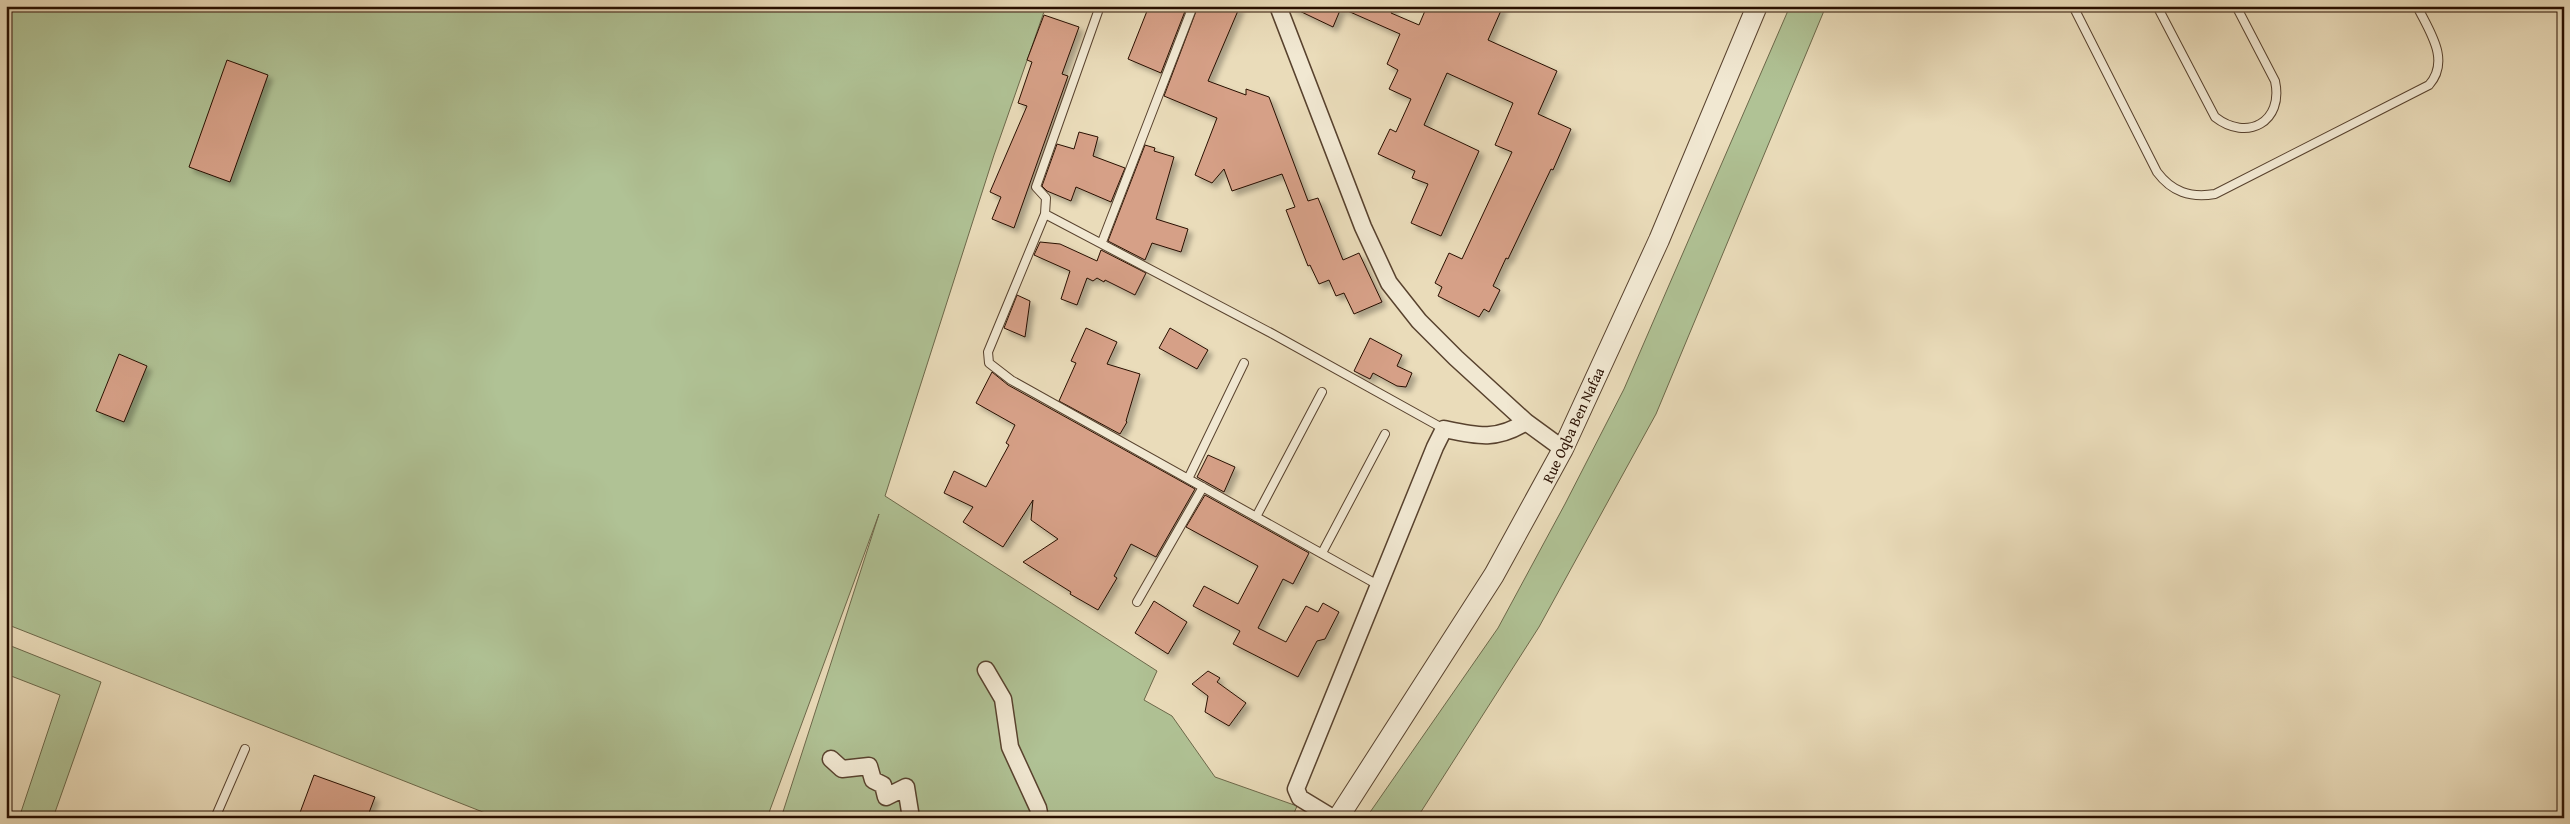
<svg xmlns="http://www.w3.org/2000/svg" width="2570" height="824" viewBox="0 0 2570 824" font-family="'Gentium Book Plus',serif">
  <defs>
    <filter id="shadow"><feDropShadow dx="4.5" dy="4.5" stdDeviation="2.5" flood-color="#0004"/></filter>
  </defs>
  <rect width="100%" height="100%" fill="#eadcba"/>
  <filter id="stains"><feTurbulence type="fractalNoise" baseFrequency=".004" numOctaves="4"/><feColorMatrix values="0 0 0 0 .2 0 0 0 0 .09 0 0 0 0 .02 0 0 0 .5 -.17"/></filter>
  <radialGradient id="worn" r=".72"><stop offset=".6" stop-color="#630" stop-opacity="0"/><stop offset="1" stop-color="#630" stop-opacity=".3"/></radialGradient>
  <!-- green -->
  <path fill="#b0c295" stroke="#6c684a" d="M6 6H1046L994 155 885 496 1157 671 1144 700 1172 716 1215 777 1297 806 1292 818H781L879 514 767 818H498L6 624Z
    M1790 6H1826L1656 414 1539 627 1417 818H1366L1498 628 1565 504 1624 389Z
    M6 644 101 682 53 818H19L60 695 6 674Z"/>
  <!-- building -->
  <path fill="#d6a087" stroke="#280f00" filter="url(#shadow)" d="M1149 6H1187L1161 73 1128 59Z
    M1198 6H1240L1208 81 1246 95V89L1269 97 1308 201 1318 198 1343 260 1359 253 1382 302 1354 314 1344 293 1336 296 1329 280 1319 284 1310 265 1308 266 1286 210 1295 207 1282 174 1232 191 1224 169 1212 183 1195 175 1217 118 1164 96Z
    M1289 6H1394L1391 13 1419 25 1427 6H1503L1488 40 1557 71 1538 114 1571 129 1553 170 1551 169 1508 259 1506 258 1493 286 1500 290 1489 312 1484 309 1479 317 1438 296 1442 287 1435 283 1449 253 1462 259 1512 152 1495 145 1513 103 1447 73 1424 125 1479 151 1441 236 1411 223 1428 184 1412 178 1415 171 1378 154 1390 129 1396 132 1411 99 1389 89 1398 70 1387 64 1400 34 1341 8 1333 27Z
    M1044 15 1079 27 1062 74 1068 76 1014 228 992 219 1001 197 990 192 1027 106 1018 103 1032 62 1027 60Z
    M227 60 268 75 230 182 189 167Z
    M1079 132 1098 137 1093 156 1125 168 1111 202 1076 187 1071 201 1047 191 1042 186 1057 144 1074 149Z
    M1145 145 1155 148 1154 151 1174 157 1156 219 1188 229 1181 252 1152 243 1145 260 1108 241Z
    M1040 242 1060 244 1097 261 1101 250 1146 273 1135 295 1105 280 1104 282 1097 278 1093 281 1087 278 1077 305 1061 299 1070 271 1034 255Z
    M1017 295 1030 301 1025 337 1004 328Z
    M1086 328 1117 342 1107 364 1140 374 1126 421 1127 422 1120 434 1059 401 1076 363 1071 361Z
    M1170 328 1208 350 1197 369 1159 348Z
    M1370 338 1402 355 1397 366 1412 373 1406 387 1397 386 1373 373 1370 379 1354 371Z
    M119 354 147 366 124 422 96 411Z
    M992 372 1008 385 1195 489 1156 557 1131 544 1114 576 1117 578 1098 610 1070 594 1071 592 1023 562 1058 539 1031 520 1033 500 1003 547 963 522 973 507 944 493 954 471 986 487 1009 445 1006 443 1015 425 976 403Z
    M1208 455 1235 467 1224 492 1197 477Z
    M1205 495 1309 553 1293 584 1283 579 1258 628 1286 642 1306 606 1318 612 1323 603 1339 612 1325 639 1317 641 1298 677 1233 644 1240 631 1193 606 1204 586 1238 604 1258 566 1186 527Z
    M1154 601 1187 622 1168 654 1135 633Z
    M1208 671 1220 678 1217 682 1246 703 1229 726 1205 712 1208 696 1192 684Z
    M314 775 375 797 367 818H298Z"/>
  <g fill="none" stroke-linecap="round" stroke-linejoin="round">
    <!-- service casing -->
    <g stroke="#58422e" stroke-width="10">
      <path id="service" d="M1100 6 1036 187 1046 198 1045 214 988 352 989 363 1011 380 1378 585
        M2073 6 2157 172C2172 192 2190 198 2215 194L2429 85C2451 60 2429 31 2417 6
        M2157 6 2215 117C2247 142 2284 122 2275 81L2236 6
        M1045 214 1271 333 1444 429
        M1102 242 1193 6
        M1188 479 1244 363
        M1256 517 1322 392
        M1322 553 1385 434
        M1137 602 1203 487
        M215 818 245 749"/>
    </g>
    <!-- minor casing -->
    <g stroke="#58422e" stroke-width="19">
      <path id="minor" d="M1278 6 1363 227 1389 283 1419 321 1456 358 1526 422 1563 449
        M986 670 1003 699 1010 747 1038 808 1040 818
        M831 759 842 769 869 766 873 780 883 785 886 797 906 787 911 818
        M1333 818 1300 798 1296 789 1435 447 1444 429C1477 436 1496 441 1526 422"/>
    </g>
    <!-- tertiary casing -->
    <g stroke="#58422e" stroke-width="22">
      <path id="tertiary" d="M1338 818 1494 575 1563 449 1659 240 1757 6"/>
    </g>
    <!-- service -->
    <use href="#service" stroke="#f1e8d2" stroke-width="8"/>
    <!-- minor -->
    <use href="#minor" stroke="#f1e8d2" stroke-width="16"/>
    <!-- tertiary -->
    <use href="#tertiary" stroke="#f1e8d2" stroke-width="20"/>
  </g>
  <g text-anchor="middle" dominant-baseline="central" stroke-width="4" stroke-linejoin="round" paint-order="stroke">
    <!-- street labels -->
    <g font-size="15" fill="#280f00" stroke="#f1e8d2">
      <text transform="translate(1573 425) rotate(-65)">Rue Oqba Ben Nafaa</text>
    </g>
  </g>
  <!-- margin -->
  <rect width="2570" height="824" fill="none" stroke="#eadcba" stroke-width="25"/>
  <rect x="8" y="8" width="2555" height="809" fill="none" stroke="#280f00" stroke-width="2.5"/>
  <rect x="12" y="12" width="2545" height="799" fill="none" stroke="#280f00"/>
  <rect width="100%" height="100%" filter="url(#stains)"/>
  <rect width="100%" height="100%" fill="url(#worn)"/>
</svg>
